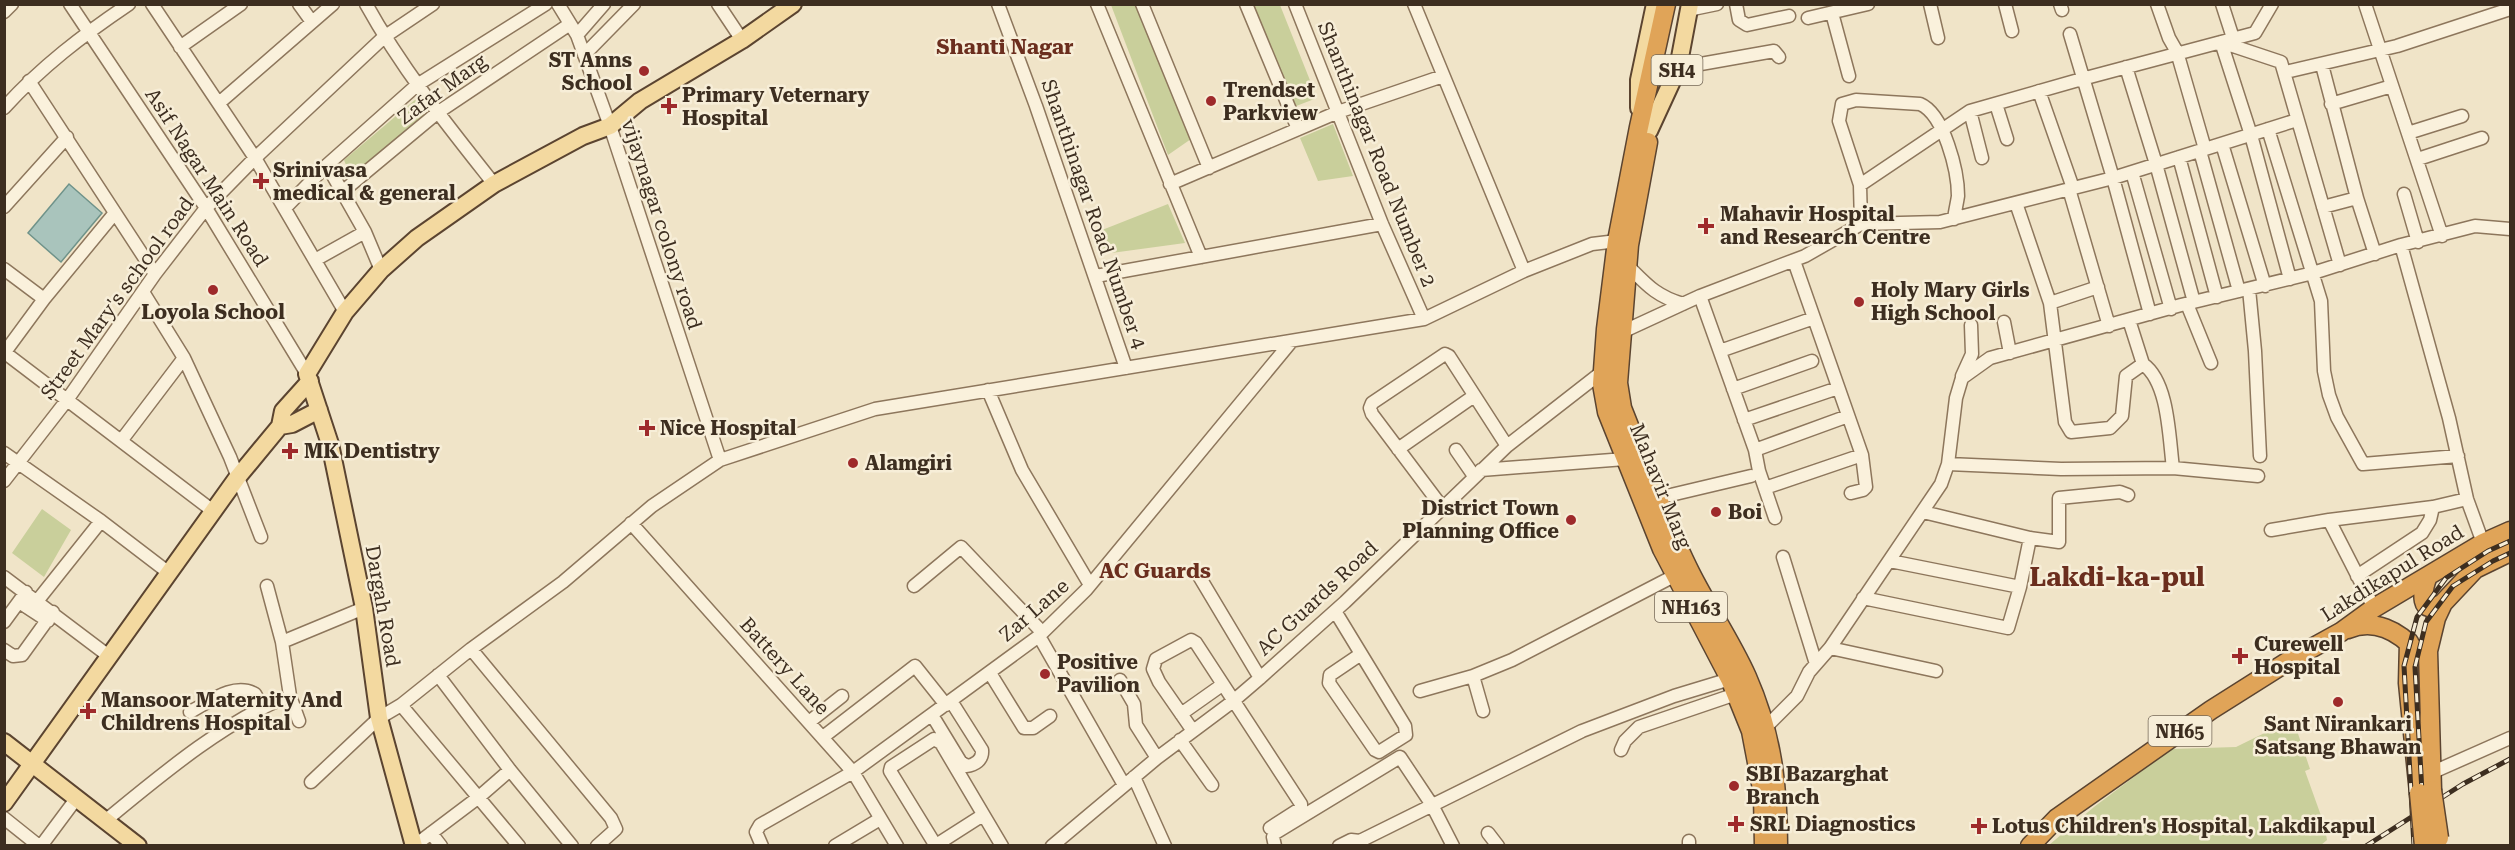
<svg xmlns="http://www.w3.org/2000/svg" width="2515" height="850" viewBox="0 0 2515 850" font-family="'Roboto Serif',serif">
  <rect width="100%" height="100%" fill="#f0e4c8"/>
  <!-- green -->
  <path fill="#c9cf9b" d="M1111 5H1138L1191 139 1168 155Z
    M1252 5H1280L1317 98 1291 108Z
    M416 99 426 118 351 178 344 160Z
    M1333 124 1353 176 1318 181 1300 138Z
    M1168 204 1185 243 1104 254 1097 232Z
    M42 509 71 530 44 577 12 553Z
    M2293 719 2310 769 2305 771 2324 824 2327 840 2321 845H2049L2094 807 2171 749 2236 747Z"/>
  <!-- water -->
  <path fill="#a9c4bc" stroke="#6f938a" stroke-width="1.5" d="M69 184 102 213 61 262 28 233Z"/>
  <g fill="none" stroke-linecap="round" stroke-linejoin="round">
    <!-- minor casing -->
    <g stroke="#8d765c" stroke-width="15">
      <path id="minor" d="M70 4 206 208 307 374
        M152 4 255 158 345 312
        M299 4 312 22
        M366 4C402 69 448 126 494 184
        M558 4 577 35 610 126 720 460
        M718 4 742 40
        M998 4 1036 106 1126 368
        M1097 4 1201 257
        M1142 4 1209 168
        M1246 4 1298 129
        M1295 4 1382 224 1424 319
        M1414 4 1524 271
        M1736 4 1739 20 1747 25 1789 16
        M1930 4 1938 38
        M2005 4 2012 31
        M2060 4 2062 10
        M2157 4 2169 38 2177 52 2205 149
        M2222 4 2233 38
        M2365 4 2442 236
        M1688 10 1717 4
        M4 12 12 4
        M1832 13 1849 76
        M1808 18 1868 4
        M2070 34 2113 178 2150 314
        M577 35 604 4
        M2221 42 2281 62 2340 265
        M2221 42 2251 135 2290 279
        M180 47 241 4
        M584 55 634 4
        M2322 65 2357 198
        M2126 67 2156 164 2194 302
        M1678 68 1774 51 1779 57
        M2286 72 2397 46 2510 9
        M29 81 155 274
        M2039 91 2073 188
        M219 103 333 4
        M1996 104 2007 139
        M2331 104 2392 86
        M4 108C41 67 83 35 129 4
        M1970 111 1982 158
        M2268 129 2321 301 2324 371 2329 395 2337 417 2363 464 2458 456
        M2408 133 2462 116
        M2222 144 2265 286
        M2200 151 2239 291
        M2179 157 2217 297
        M2418 159 2482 138
        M327 165 365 232 381 270
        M2132 172 2171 309
        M1170 184 1338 112 1443 76
        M1860 185 1839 121 1842 104 1856 100 1920 104C1944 114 1958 171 1958 196 1957 203 1955 211 1954 219
        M2069 189 2109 326
        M342 192 437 113 570 24
        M2404 194 2418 242
        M2016 203 2050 303 2065 422 2071 432 2110 428 2122 416 2126 376 2143 364 2129 320
        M4 207 67 137
        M2323 207 2357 198 2375 254
        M285 208 327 165 417 85 546 4
        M1861 224 1860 185 1970 111 2082 79 2255 33 2272 4
        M2401 245 2449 418 2467 499 2483 543
        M315 260 365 232
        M1794 261 1862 455 1866 487 1863 490 1851 493
        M1628 266C1647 285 1656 296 1683 304
        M4 269 44 299
        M1096 276 1382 224
        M2249 289 2255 351 2260 456
        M143 292 184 358 230 457 261 537
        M1700 296 1755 450 1759 471 1775 518
        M2050 303 2098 287
        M2187 304 2211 363
        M2004 322 2010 353
        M1622 332 1700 296 1805 256 1861 224 1940 222 2113 178 2297 120
        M1720 351 1814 318
        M4 352 213 511
        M5 352 44 299 114 214
        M2143 364C2169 382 2169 439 2173 468
        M1962 376 1972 354 1971 325
        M1733 389 1812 361
        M988 390 1022 470 1090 585
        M1744 420 1838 388
        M121 441 184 358
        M1398 449 1474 396
        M1456 450 1474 476
        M1755 450 1848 416
        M4 453 101 521 169 573
        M1948 464 2061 469 2173 468 2258 476
        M1481 470 1625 459
        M4 481 67 400 155 274 206 208 255 158 384 37 433 4
        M1765 488 1862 455
        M1658 498 1751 476
        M1442 507 1372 414 1370 408 1372 403 1445 354 1449 356 1507 446
        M1923 512 2030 538 2059 542V498L2120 492 2128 495
        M631 523 853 772 897 846
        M2271 530 2329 520
        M1783 557 1816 664
        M1890 561 2020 587
        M1199 576 1260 678
        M2357 576 2422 533 2430 520 2433 507
        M4 577 110 657
        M267 586 282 642 290 696 299 721
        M914 586 961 547 1042 632
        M1863 598 2008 628 2020 587 2030 538
        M38 600 101 521
        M19 602 48 621
        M2374 608 2329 520 2433 507 2467 499
        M1335 611 1405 726 1406 735 1379 752 1375 750 1329 683 1330 675 1361 654
        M4 622 26 592
        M1039 636 1124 785
        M282 642 364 608
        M1830 648 1936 671
        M471 649 611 818 616 829 597 846
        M4 650 13 656 22 655 53 612
        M990 673 1024 728H1033L1050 716
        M438 675 510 770 572 846
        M1473 676 1483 711
        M1120 680 1134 704 1136 725 1157 758
        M1420 691 1473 676 1512 660 1674 576
        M401 705 519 846
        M190 712C209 702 234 682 255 694L263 708
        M1181 714 1222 685
        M932 715 960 761 966 766C975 765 983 760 982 750L951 701
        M809 722 842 696
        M1766 727 1797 696 1809 672 1830 648 1941 484 1948 464 1956 398 1962 378 1990 358 2181 305 2313 273 2401 245 2475 226 2510 229
        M1193 731 1159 682 1153 669 1156 659 1191 640 1196 643 1301 804V808L1270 828
        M823 737 915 666 946 705
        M1180 740 1212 785
        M1621 750 1625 741 1639 727 1736 694
        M2431 773 2510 738
        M1134 777 1165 846
        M311 782 379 718 401 705 471 649 563 582 652 506 720 460 875 409 1424 319 1524 271 1592 244 1617 241
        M4 818 39 846
        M105 821C156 779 228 718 290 696
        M431 833 441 846
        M1488 833 1498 846
        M1689 841V846
        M936 845 983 815
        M41 846 76 799
        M414 846 479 797 510 770
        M762 846 756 832 760 825 853 772 1039 636 1086 590 1291 342
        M835 846 880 819
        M936 846 890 771 891 767 934 739 941 743 1002 846
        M1052 846 1157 758 1232 702 1260 678 1345 602 1507 446 1602 372
        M1275 846 1273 837 1275 833 1400 757 1432 805 1453 846
        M1339 846 1351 840 1360 841 1582 731 1674 696 1730 679"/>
    </g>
    <!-- major casing -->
    <g stroke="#5b4430" stroke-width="20">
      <path id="major" d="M1639 108V80L1655 4
        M1649 131 1678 68 1690 4
        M280 426 292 424 319 410
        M4 742 138 846
        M4 803 237 478 280 426 283 411 310 381
        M414 846 379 718 364 608 330 444 307 374 345 312 381 270 417 238 494 184 583 136 610 126 640 101 742 40 793 4"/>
    </g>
    <!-- highway casing -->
    <g stroke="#5b4430" stroke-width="21">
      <path id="highway" d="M1666 4 1639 127 1617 241 1606 329 1602 384 1607 412 1662 549 1730 679 1751 731 1763 794 1764 846
        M1648 142 1629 245 1618 383 1622 408C1644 463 1664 520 1690 572 1708 608 1731 641 1747 677 1772 734 1778 784 1778 846
        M2428 576C2422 591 2418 618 2443 603
        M2348 629C2374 618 2399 631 2416 651
        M2409 642 2408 683 2419 793
        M2432 790 2428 651 2436 618 2443 603 2475 569 2510 552
        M2030 846 2057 818 2211 710 2290 660 2341 632 2374 608 2483 543 2510 531"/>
    </g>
    <!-- minor -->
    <use href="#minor" stroke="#faf1dc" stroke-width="12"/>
    <!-- major -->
    <use href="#major" stroke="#f3d9a0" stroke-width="16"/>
    <!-- highway -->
    <use href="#highway" stroke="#e0a458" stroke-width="18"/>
    <!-- rail casing -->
    <g stroke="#3d2e20" stroke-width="5">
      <path id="rail" d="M2366 846 2463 784 2510 759
        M2414 846 2404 666 2417 617 2446 578 2488 551 2510 541
        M2425 846 2415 667 2426 622 2453 586 2493 561 2510 553"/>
    </g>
    <!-- rail -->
    <use href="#rail" stroke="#f7eed8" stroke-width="3" stroke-dasharray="9" stroke-linecap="butt"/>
    <!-- highway-bridge casing -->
    <g stroke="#5b4430" stroke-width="21" stroke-linecap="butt">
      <path id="highway-bridge" d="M2432 790 2439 838
        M2419 793 2424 846"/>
    </g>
    <!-- highway-bridge -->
    <use href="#highway-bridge" stroke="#e0a458" stroke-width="18"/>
  </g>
  <!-- markers -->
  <g fill="#9e2a2b" stroke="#f7eed8" stroke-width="2">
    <circle cx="644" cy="71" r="6"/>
    <circle cx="1211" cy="101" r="6"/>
    <path d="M666 97h6v6h6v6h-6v6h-6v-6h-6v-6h6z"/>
    <path d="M258 172h6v6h6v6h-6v6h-6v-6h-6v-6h6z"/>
    <path d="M1703 217h6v6h6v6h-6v6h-6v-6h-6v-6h6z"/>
    <circle cx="213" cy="290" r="6"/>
    <circle cx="1859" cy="302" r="6"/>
    <path d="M644 419h6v6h6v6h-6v6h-6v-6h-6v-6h6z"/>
    <path d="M287 442h6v6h6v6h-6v6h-6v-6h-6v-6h6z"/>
    <circle cx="853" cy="463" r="6"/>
    <circle cx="1716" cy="512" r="6"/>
    <circle cx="1571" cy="520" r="6"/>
    <path d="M2237 647h6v6h6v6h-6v6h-6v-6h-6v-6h6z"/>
    <circle cx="1045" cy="674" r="6"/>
    <circle cx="2338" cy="702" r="6"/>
    <path d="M85 702h6v6h6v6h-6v6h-6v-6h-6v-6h6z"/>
    <circle cx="1734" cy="786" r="6"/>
    <path d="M1733 815h6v6h6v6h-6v6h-6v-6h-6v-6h6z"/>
    <path d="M1976 817h6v6h6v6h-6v6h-6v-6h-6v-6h6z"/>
  </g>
  <g text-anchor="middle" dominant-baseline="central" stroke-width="5" stroke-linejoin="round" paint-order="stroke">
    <!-- shield labels -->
    <g fill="#f7eed8" stroke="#756857" stroke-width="1.5">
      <rect x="1651.5" y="55" width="51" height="30" rx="4.5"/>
      <rect x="1655" y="592" width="72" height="30" rx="4.5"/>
      <rect x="2148.5" y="716" width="63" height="30" rx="4.5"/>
    </g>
    <g font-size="18" font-weight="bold" fill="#3d2e20">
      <text x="1677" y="70">SH4</text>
      <text x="1691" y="607">NH163</text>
      <text x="2180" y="731">NH65</text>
    </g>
    <!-- poi labels -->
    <g font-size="20" font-weight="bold" fill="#3d2e20" stroke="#f7eed8" text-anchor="start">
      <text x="632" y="60" text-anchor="end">ST Anns<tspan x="632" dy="23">School</tspan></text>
      <text x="1223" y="90">Trendset<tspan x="1223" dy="23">Parkview</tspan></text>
      <text x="682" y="95">Primary Veternary<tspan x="682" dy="23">Hospital</tspan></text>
      <text x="273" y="170">Srinivasa<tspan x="273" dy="23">medical &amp; general</tspan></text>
      <text x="1720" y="214">Mahavir Hospital<tspan x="1720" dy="23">and Research Centre</tspan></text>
      <text x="1871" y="290">Holy Mary Girls<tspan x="1871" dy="23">High School</tspan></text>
      <text x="213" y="312" text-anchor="middle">Loyola School</text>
      <text x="660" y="428">Nice Hospital</text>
      <text x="304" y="451">MK Dentistry</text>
      <text x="865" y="463">Alamgiri</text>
      <text x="1559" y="508" text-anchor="end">District Town<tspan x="1559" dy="23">Planning Office</tspan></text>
      <text x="1728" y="512">Boi</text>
      <text x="2254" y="644">Curewell<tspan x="2254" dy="23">Hospital</tspan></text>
      <text x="1057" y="662">Positive<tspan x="1057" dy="23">Pavilion</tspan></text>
      <text x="101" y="700">Mansoor Maternity And<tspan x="101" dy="23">Childrens Hospital</tspan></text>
      <text x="2338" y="724" text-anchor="middle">Sant Nirankari<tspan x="2338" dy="23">Satsang Bhawan</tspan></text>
      <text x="1746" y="774">SBI Bazarghat<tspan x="1746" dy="23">Branch</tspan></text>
      <text x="1750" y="824">SRL Diagnostics</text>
      <text x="1992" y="826">Lotus Children's Hospital, Lakdikapul</text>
    </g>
    <!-- street labels -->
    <g font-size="20" fill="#3d2e20" stroke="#f7eed8">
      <text transform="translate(442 89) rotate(-36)">Zafar Marg</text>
      <text transform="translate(1377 154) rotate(68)">Shanthinagar Road Number 2</text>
      <text transform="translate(207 177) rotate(57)">Asif Nagar Main Road</text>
      <text transform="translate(1094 214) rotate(71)">Shanthinagar Road Number 4</text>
      <text transform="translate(662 224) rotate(72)">vijaynagar colony road</text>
      <text transform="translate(117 298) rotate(-54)">Street Mary's school road</text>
      <text transform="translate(1661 486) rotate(68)">Mahavir Marg</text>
      <text transform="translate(2392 573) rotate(-32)">Lakdikapul Road</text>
      <text transform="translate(1317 598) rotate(-43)">AC Guards Road</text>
      <text transform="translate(383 606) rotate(80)">Dargah Road</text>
      <text transform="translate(1034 610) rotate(-41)">Zar Lane</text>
      <text transform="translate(785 666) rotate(48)">Battery Lane</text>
    </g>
    <!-- neighbourhood labels -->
    <g font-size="21" font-weight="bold" fill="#6b2e1e" stroke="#f7eed8">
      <text x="1005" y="47">Shanti Nagar</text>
      <text x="1155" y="571">AC Guards</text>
    </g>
    <!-- district labels -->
    <g font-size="26" font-weight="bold" fill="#6b2e1e" stroke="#f7eed8">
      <text x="2117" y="577">Lakdi-ka-pul</text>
    </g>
  </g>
  <!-- border -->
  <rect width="2515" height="850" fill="none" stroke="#3d2e20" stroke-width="12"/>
</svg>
